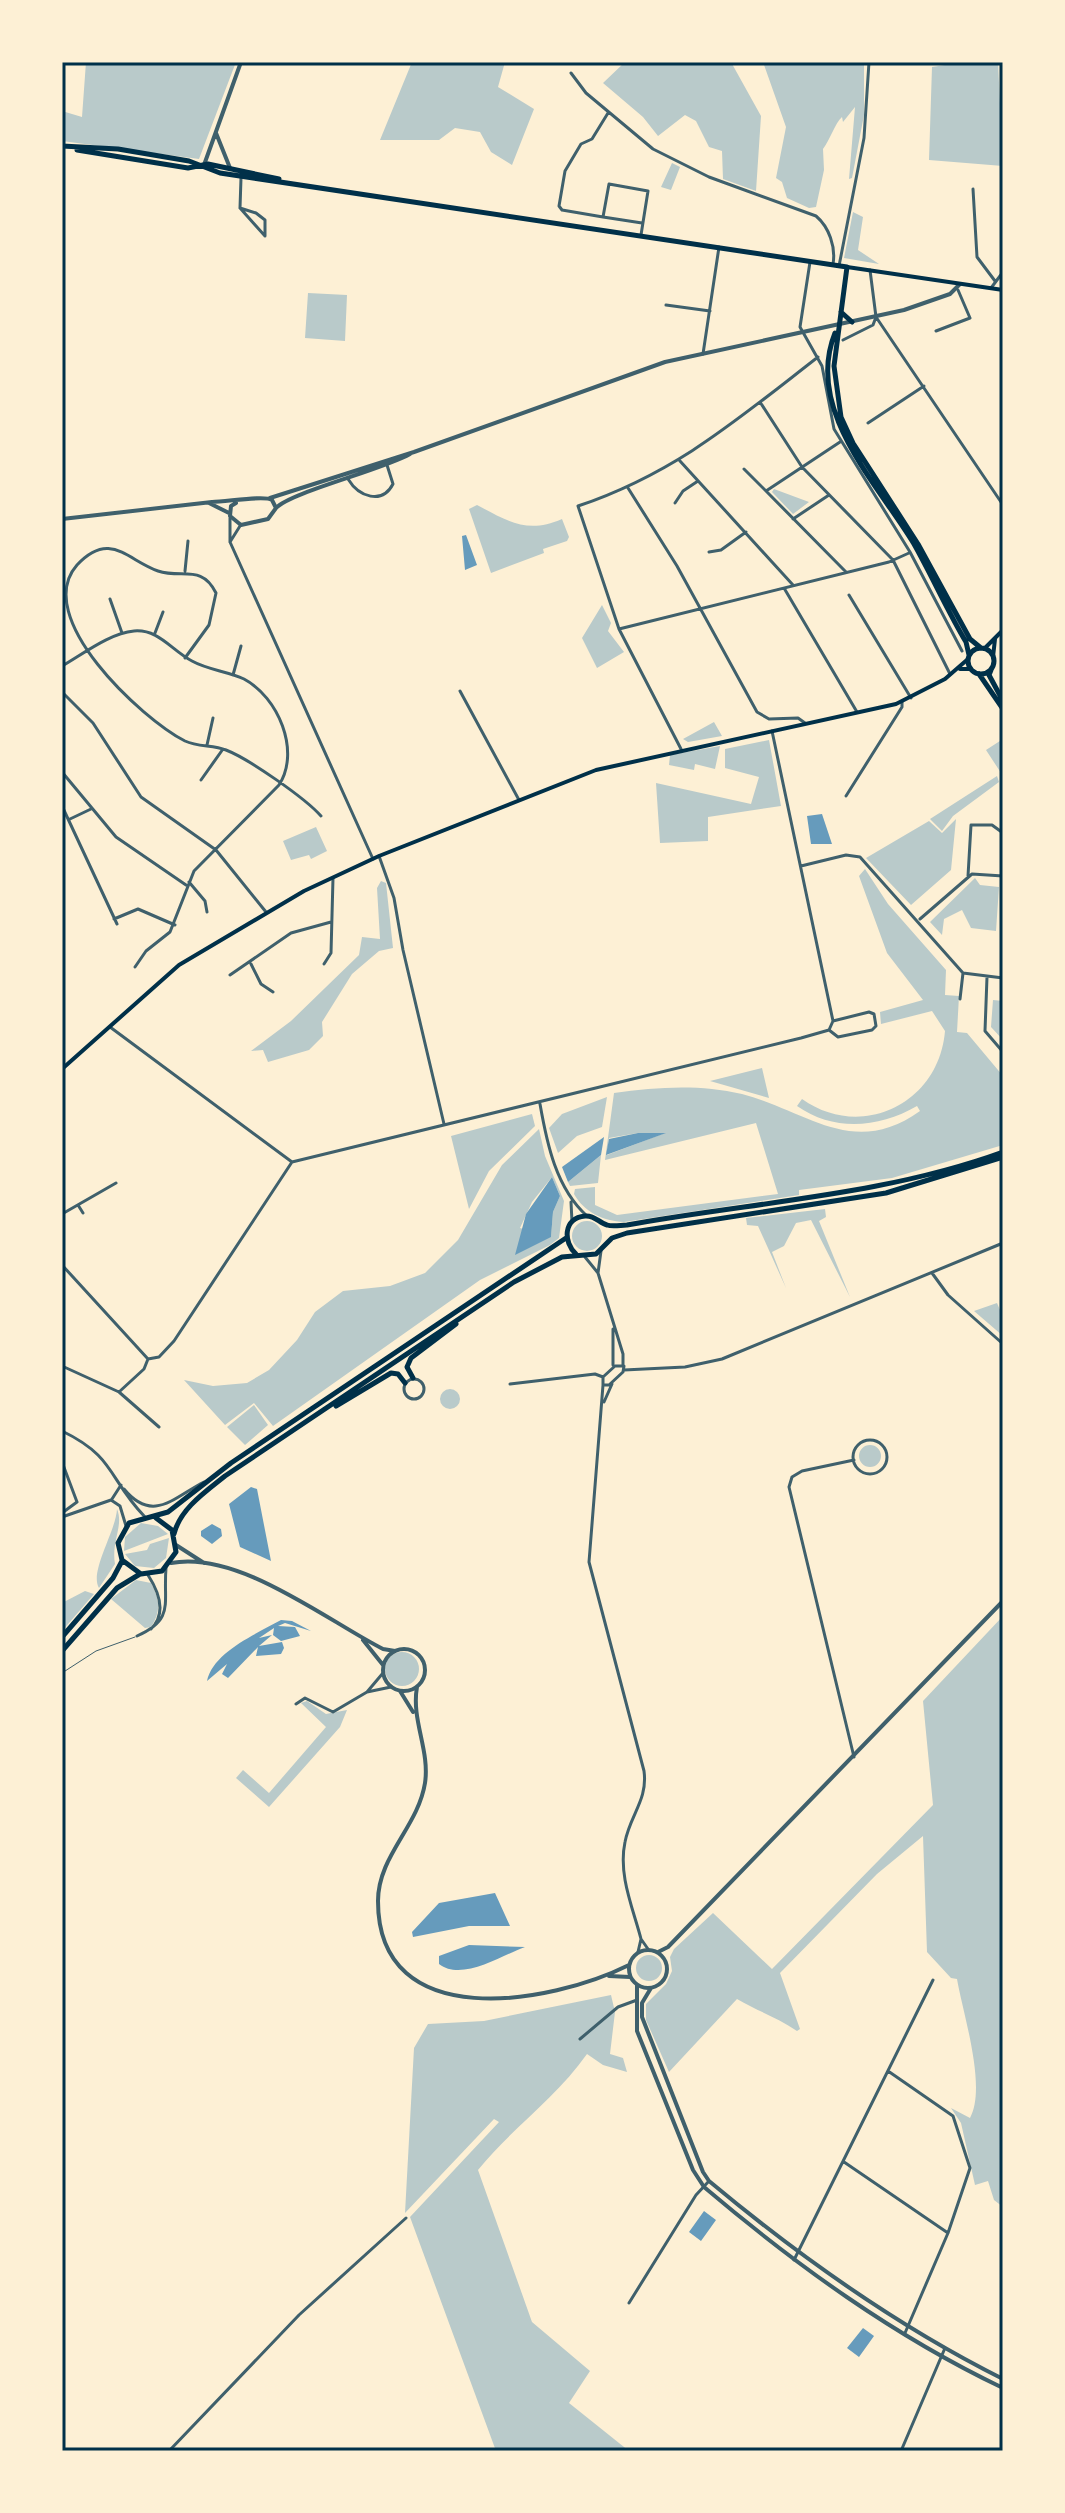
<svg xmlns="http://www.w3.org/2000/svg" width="1065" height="2513" viewBox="0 0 1065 2513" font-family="'Space Grotesk',sans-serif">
  <rect width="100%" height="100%" fill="#fdf0d5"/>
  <!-- green -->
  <path fill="#b9caca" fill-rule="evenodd" d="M86 62H236L199 159 62 141V111L82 117Z
    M412 62H505L498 87 534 109 512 165 491 152 480 132 455 128 439 140H380Z
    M625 62H731L761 116 756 191 723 179 722 151 709 147 696 121 685 115 658 136 643 117 603 83Z
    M763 62H864V115L852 178 849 179 855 107 843 122 842 117C835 123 830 140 823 149L824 170 816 207 809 208 787 198 782 182 776 178 786 127Z
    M964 62H998L1003 166 929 160 932 67Z
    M672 163 680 167 671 190 661 187Z
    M853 212 863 217 858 250 879 264 844 258Z
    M308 293 347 295 345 341 305 338Z
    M774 489 809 502 793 514 772 492Z
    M477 505C509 522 528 534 562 519L569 537 567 541 543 549 544 553 491 573 469 509Z
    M602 605 611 623 608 631 624 652 597 668 582 638Z
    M714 722 722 736 688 742 683 739Z
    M1003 739V776L986 750Z
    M769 740 781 806 708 817V841L660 843 656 783 751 804 759 777 725 768V749Z
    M720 746 715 769 695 764 694 770 669 765 670 755Z
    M997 776 999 782 953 816 942 831 930 819Z
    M956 819 951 870 911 905 866 858 929 821 942 833Z
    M316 827 327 851 311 859 309 855 291 860 283 841Z
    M865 869 888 904 946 970 945 995 959 996 957 1032 967 1033 1003 1076V1145L892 1178 799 1190V1195L624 1222C603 1221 584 1212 574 1194L575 1189 595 1187V1205L617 1215 778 1194 756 1123 605 1160 614 1093C657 1087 699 1084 742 1094 807 1111 853 1159 920 1111L917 1106C879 1128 834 1132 797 1106L802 1099C861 1141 939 1104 945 1031L932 1011 881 1024 880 1012 923 1000 887 953 859 876ZM638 1133H665L607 1155 609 1138Z
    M975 878 980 885 999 887 996 931 971 928 962 910 944 919 942 935 930 922Z
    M381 881 386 883 393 948 379 951 352 974 322 1022 323 1036 309 1050 268 1062 263 1050 251 1051 291 1021 359 955 362 937 380 939 377 888Z
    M993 1000 1003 1001V1040L991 1027Z
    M762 1068 769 1098 710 1081Z
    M607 1097 602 1127 577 1136 558 1153 549 1128 562 1114Z
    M532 1114 535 1126 489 1171 469 1209 451 1136Z
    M539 1129 545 1156 564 1201 559 1238 550 1245 480 1280 273 1426 254 1403 225 1425 184 1380 213 1386 247 1383 269 1370 297 1340 315 1312 343 1291 390 1286 425 1273 458 1240 502 1165ZM552 1177 560 1196 553 1212 551 1237 520 1228 532 1202Z
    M601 1155 598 1183 570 1186 568 1182Z
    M825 1209 826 1217 819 1221 850 1297 811 1220 796 1223 784 1246 772 1252 786 1288 758 1226 747 1225 746 1218Z
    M572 1236a15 15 0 1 1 30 0a15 15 0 1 1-30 0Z
    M997 1303 1003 1317V1336L974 1311Z
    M440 1399a10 10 0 1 1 20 0a10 10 0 1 1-20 0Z
    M254 1405 268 1425 245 1445 227 1427Z
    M859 1456a11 11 0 1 1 22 0a11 11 0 1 1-22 0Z
    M117 1509C124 1526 111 1541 115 1564L99 1588C89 1572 116 1531 117 1509Z
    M141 1523 158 1526 168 1534 124 1551 125 1537Z
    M169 1538 166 1558 154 1568 135 1566 125 1554 147 1550 150 1544Z
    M136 1580 151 1583C160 1600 161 1611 151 1627L145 1628 111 1599Z
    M85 1591 94 1594 62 1631V1603Z
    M1003 1616V2207L994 2200 988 2181 975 2185 961 2123 951 2108 970 2118C987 2087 963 2014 957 1979L951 1978 927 1952 923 1836 877 1874 780 1973 800 2029 797 2031C777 2017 757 2011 737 1999L669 2072 646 2020V2004L666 1984 672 1971 670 1957 674 1949 713 1913 772 1969 933 1805 923 1701Z
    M385 1669a17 17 0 1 1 34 0a17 17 0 1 1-34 0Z
    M307 1701 326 1714 347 1710 340 1727 269 1807 236 1778 243 1770 269 1793 326 1727 301 1703Z
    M636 1968a13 13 0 1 1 26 0a13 13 0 1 1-26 0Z
    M611 1995 615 2012 610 2054 623 2058 627 2072 603 2065 587 2054C556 2098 512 2128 478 2170L532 2322 590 2371 569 2403 629 2451H496L410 2217 499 2122 494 2119 405 2213 414 2048 428 2024 484 2021Z"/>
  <!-- water -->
  <path fill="#669bbc" d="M466 535 477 565 465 570 462 536Z
    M822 814 832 844H811L807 816Z
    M638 1133H666L606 1155 609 1139Z
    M604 1137 601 1155 568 1182 562 1167Z
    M552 1177 560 1196 553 1212 551 1237 515 1255 526 1214Z
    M251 1487 257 1489 271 1561 240 1547 229 1504Z
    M212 1524 221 1529 222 1536 212 1544 201 1536V1531Z
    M281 1620 292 1621 311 1631 285 1623 278 1626 295 1627 300 1636 281 1641 273 1635 274 1628 259 1638 272 1635 259 1646 282 1642 284 1648 281 1654 256 1656 258 1647 228 1678 222 1674 227 1664 207 1681C213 1652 256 1634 281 1620Z
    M495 1893 510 1926H469L413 1937 412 1932 439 1903Z
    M469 1945 525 1947C502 1955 462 1982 439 1964V1956Z
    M704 2211 716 2220 701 2241 689 2232Z
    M863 2328 874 2336 859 2357 847 2348Z"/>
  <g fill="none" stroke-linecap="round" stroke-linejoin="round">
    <!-- service -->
    <path stroke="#3f606c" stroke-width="1" d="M62 1673 96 1651 135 1637"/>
    <!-- minor -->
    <path stroke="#3f606c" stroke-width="3" d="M571 73 586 93 653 149 709 177 816 216C829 227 836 247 833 264
      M241 178 240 208 265 236
      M973 189 977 257 995 281
      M240 208 256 213 265 220V236
      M603 217 562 210 559 206 565 171 581 144 592 139 608 113
      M641 235 648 191 609 184 603 217 642 223
      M810 262 800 327 822 366 834 429 910 552 962 651
      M839 266 864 138 869 62
      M870 270 876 317
      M991 288 1003 272
      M666 305 710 311
      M876 317 1003 505
      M936 331 970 318 958 290
      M843 340 873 325 876 317
      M703 354 719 247
      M760 402 802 467 893 560 950 674
      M868 423 924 386
      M840 442 766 491 846 572
      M680 461 793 585
      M744 469 766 491
      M348 479C359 497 382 505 393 484L387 465
      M628 488 677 566 757 712 769 719 798 718 805 723
      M675 503 683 491 698 481
      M230 518V542L373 859
      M793 519 829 495
      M230 542 240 526
      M709 552 721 550 746 532
      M185 571 188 541
      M784 588 857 712
      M849 595 911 698
      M110 599 122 633
      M619 629 889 562 909 553
      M155 633 163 612
      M185 658 209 625 216 593C202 564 182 579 158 571 127 560 110 530 77 565 31 617 142 719 185 741 198 747 213 745 226 750 249 759 305 798 321 816
      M62 666C83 654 110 633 134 631 159 629 171 650 192 661 208 670 227 671 244 679 278 697 301 751 279 785L194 871 170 932 146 951 135 967
      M233 675 241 646
      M460 691 519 800
      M62 692 93 723 141 797 216 850 266 912
      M772 731 833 1021
      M207 745 213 718
      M681 749 619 629 578 506C676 473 738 419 818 357
      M62 772 116 837 186 885
      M201 780 223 749
      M846 796 902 707V702
      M62 806 117 924
      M70 819 91 809
      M379 856 394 898 403 950 444 1124
      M801 866 846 855 860 857 963 973 960 999
      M968 876 971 825H992L1003 833
      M189 882 205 901 207 912
      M114 919 138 909 175 925
      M920 919 972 874 1003 876
      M251 964 261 984 273 992
      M324 964 331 953 333 878
      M963 973 1003 978
      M230 975 291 933 331 922
      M987 977 985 1031 1003 1052
      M110 1027 292 1162
      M829 1030 838 1037 872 1030 876 1026 874 1014 869 1012 833 1021
      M540 1104C547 1144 556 1188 587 1216
      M571 1202 572 1222
      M78 1205 83 1213
      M62 1214 116 1183
      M585 1257 598 1273 623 1354V1365
      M62 1265 148 1359
      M598 1273 601 1251
      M932 1273 948 1295 1003 1344
      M613 1329V1365
      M148 1359 159 1357 174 1341 292 1162 801 1038 829 1030 833 1021
      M62 1366 119 1392 159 1427
      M615 1366H624L623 1372 609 1385H603V1377Z
      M624 1370 685 1367 722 1359 1003 1243
      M404 1389a10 10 0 1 1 20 0a10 10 0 1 1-20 0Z
      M510 1384 595 1374 603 1377
      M603 1385 589 1562 644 1771C648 1800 630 1815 625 1842 618 1875 633 1908 641 1939L648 1949
      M119 1392 144 1369 148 1359
      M604 1402 612 1384
      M62 1431C116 1457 108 1479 145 1517
      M853 1457a17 17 0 1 1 34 0a17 17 0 1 1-34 0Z
      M62 1462 77 1502
      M124 1489C153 1524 174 1497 204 1482
      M112 1499 121 1485
      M62 1513 77 1502
      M62 1517 111 1500 120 1506 126 1526
      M148 1575C159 1592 167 1613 151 1629
      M137 1636C175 1619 163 1604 166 1568
      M367 1692 383 1673
      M296 1704 305 1698 333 1712 367 1692 391 1687
      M854 1757 789 1487 792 1477 802 1471 854 1460
      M638 1952 641 1939
      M580 2039 618 2007 637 2000
      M888 2071 953 2116 970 2168 948 2233 905 2333
      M844 2162 948 2233
      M794 2260 933 1980
      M629 2303 696 2195 709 2181
      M169 2451 299 2315 406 2218
      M901 2451 945 2348"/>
    <!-- tertiary -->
    <path stroke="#3f606c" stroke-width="4" d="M216 133 230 168
      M204 165 241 62
      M270 498 414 452 665 362 904 310 950 294 960 284
      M209 503 229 513
      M276 508C291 492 382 470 410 454
      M62 519 212 502C226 502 264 495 272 500L276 508 268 519 241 525 230 516 231 506 236 503
      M176 1545 204 1563
      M171 1563C238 1550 326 1620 383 1649L395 1651
      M363 1640 383 1665
      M383 1670a21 21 0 1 1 42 0a21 21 0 1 1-42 0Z
      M417 1687C411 1720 430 1750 425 1783 418 1827 378 1856 378 1901 378 2035 551 2004 629 1965
      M400 1691 413 1712
      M629 1969a19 19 0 1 1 38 0a19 19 0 1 1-38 0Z
      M658 1952 668 1947 1003 1601
      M609 1976 630 1977
      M637 1985V2031L693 2170 704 2187C796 2265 894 2336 1003 2388
      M651 1988 642 2003V2017L703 2172 709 2181C800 2257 897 2326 1003 2379"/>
    <!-- secondary -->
    <path stroke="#003049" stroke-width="4" d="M847 267 1003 290
      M985 648 1003 630
      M993 657 995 639
      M960 669H971
      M62 1069 179 965 304 891 379 856 596 770 896 704 945 679 968 659"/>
    <!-- primary -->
    <path stroke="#003049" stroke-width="5" d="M62 146 118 149 189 161 220 173 847 267 834 366 841 417 853 443 918 544 970 639 981 648
      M77 150 188 168 208 164 279 179
      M841 312 852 322
      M835 333C804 410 878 484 914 544 932 576 947 610 966 642L969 655
      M968 661a13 13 0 1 1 26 0a13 13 0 1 1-26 0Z
      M991 670 989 675 1003 701
      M979 674 1003 709
      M576 1254C563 1242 563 1218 585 1216 595 1215 599 1223 607 1225 613 1227 621 1225 627 1225 753 1202 882 1196 1003 1152
      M413 1378 407 1367 411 1358 456 1324
      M336 1406 391 1373 398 1374 405 1383
      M156 1518 172 1530 176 1552 162 1571 141 1574 122 1560 118 1543 129 1523 168 1512 231 1463 566 1238
      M174 1534C180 1509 205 1492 225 1476L514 1282 562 1257 596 1254 612 1238 627 1233 886 1193 1003 1157
      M62 1637 113 1578 122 1561
      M62 1651 117 1588 140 1574"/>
  </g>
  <!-- border -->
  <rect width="1065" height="2513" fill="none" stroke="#fdf0d5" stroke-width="128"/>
  <rect x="64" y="64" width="937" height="2385" fill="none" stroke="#003049" stroke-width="3"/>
</svg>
